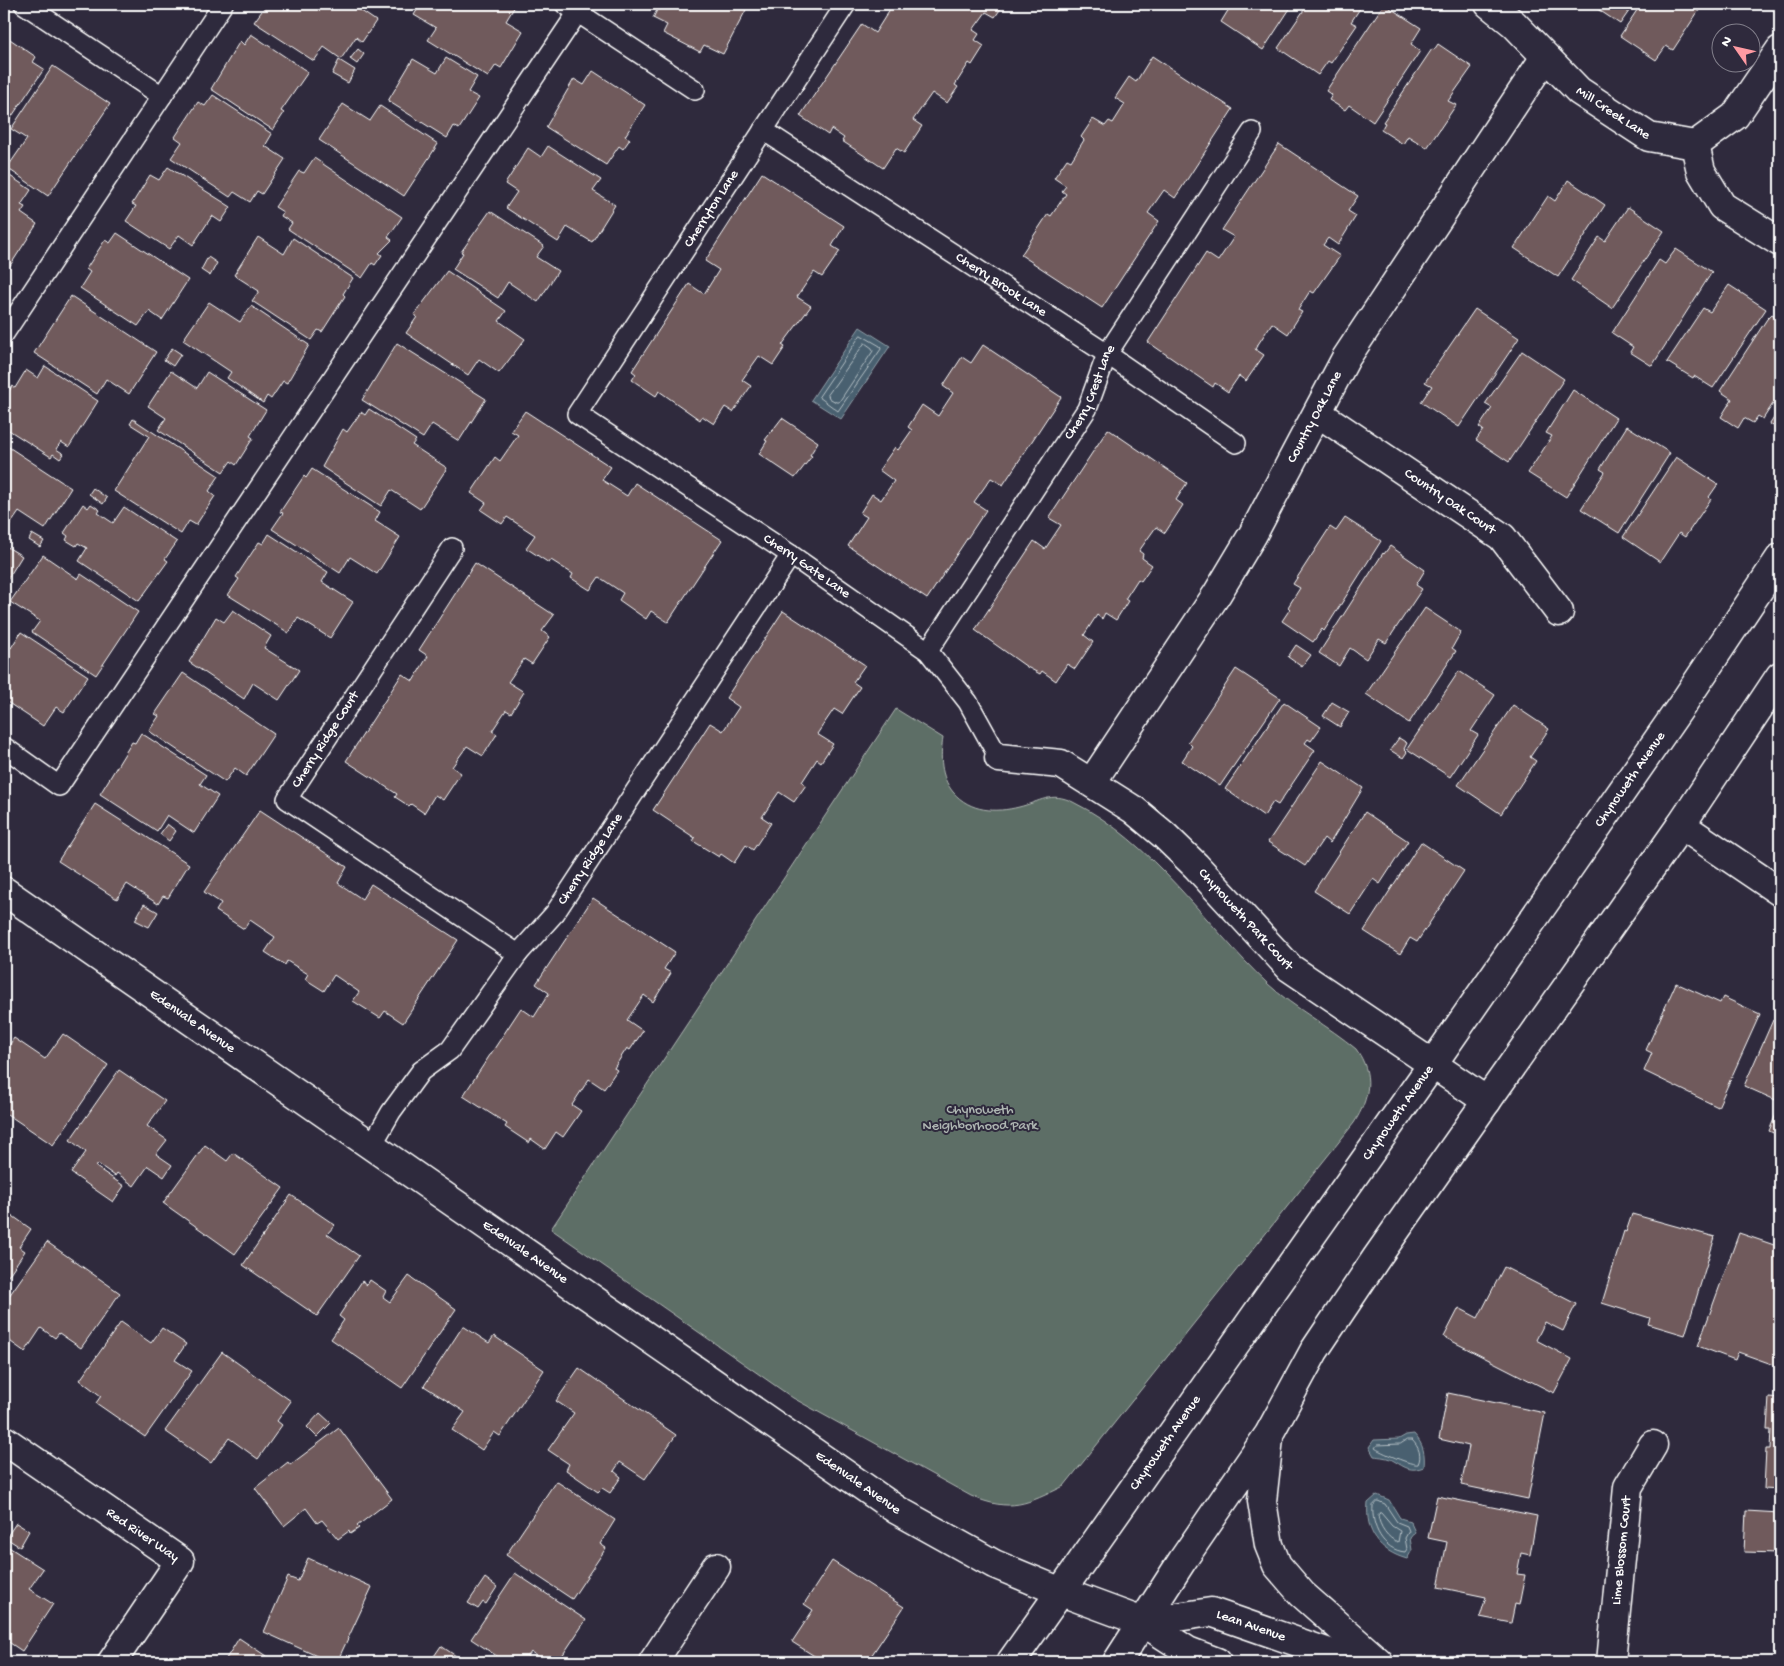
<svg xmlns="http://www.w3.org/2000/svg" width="1784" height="1666" viewBox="0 0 1784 1666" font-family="'Gochi Hand',sans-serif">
  <rect width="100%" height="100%" fill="#2f2a3d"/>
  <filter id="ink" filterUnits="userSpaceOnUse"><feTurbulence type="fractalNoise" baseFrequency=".02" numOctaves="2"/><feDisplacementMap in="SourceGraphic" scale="10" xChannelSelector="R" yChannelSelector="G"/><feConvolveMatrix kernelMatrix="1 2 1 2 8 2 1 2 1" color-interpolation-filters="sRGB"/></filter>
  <g filter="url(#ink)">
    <!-- green -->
    <path fill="#5d6e66" stroke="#aeb6b2" d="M896 709 943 738C940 757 940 776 953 792 970 812 996 813 1019 807 1040 802 1051 791 1073 802 1154 842 1204 924 1268 984 1295 1009 1329 1026 1356 1049 1374 1074 1370 1098 1354 1123L1064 1486C1027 1504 1011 1513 971 1496L793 1398 551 1229Z"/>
    <!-- water -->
    <path fill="#486170" stroke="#91a0a9" d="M860 327 890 346 841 419 811 400Z
      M1414 1434C1424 1445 1425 1454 1424 1467 1410 1472 1406 1468 1394 1461 1388 1457 1380 1457 1374 1456L1369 1447 1374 1440 1399 1439 1406 1435Z
      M1377 1495 1389 1500 1400 1518 1410 1521 1415 1532 1410 1538 1412 1550 1407 1559C1379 1551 1365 1532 1368 1503Z"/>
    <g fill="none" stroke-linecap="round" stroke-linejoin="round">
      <!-- shore -->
      <path stroke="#b6c0c6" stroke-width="1" d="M861 335 880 346 881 349 838 411 819 397Z
        M865 343 872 348 873 351 839 402H836L829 398 828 395Z
        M1407 1440H1412C1419 1447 1422 1456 1418 1464 1413 1466 1378 1451 1375 1448L1377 1445 1400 1444Z
        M1378 1501 1385 1504 1397 1522 1407 1526 1409 1531 1405 1538 1407 1549 1405 1552C1383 1550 1371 1526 1373 1506Z
        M1381 1513 1392 1526 1400 1531 1398 1542C1388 1539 1379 1526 1378 1515Z"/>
    </g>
    <!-- building -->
    <path fill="#6f5a5c" stroke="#fff" d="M267 4H351L376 21 362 42 356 37 341 59 324 47 314 61 254 22Z
      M421 4H511L515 6 506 21 523 31 501 68 496 65 488 77 428 40 436 28 414 15Z
      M660 4H749L723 54 704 45 700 52 663 33 667 25 653 18Z
      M882 4H1004L995 17 986 12 973 30 979 34 975 40 984 46 972 65 969 63 955 85 958 87 947 103 932 93 913 120 922 126 904 153 896 148 883 168 842 141 844 138 831 129 828 135 800 116 862 24 875 33 890 9Z
      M1232 4H1293L1263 50 1221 22Z
      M1308 4H1363L1351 22 1357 25 1331 63 1328 61 1318 75 1278 48Z
      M1384 4 1421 28 1411 44 1420 51 1373 122 1349 105 1345 110 1329 100 1332 95 1326 91Z
      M1590 4H1634L1620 24Z
      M1641 4H1703L1673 50 1666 46 1656 60 1620 36Z
      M251 34 308 72 281 111 284 113 273 130 211 89 240 41 244 45Z
      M4 35 36 57 33 62 44 69 4 128Z
      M1438 44 1472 67 1448 101 1456 105 1427 148 1408 136 1403 144 1381 130 1385 123 1383 122 1432 49 1434 50Z
      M358 49 364 54 357 64 350 59Z
      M1152 56 1233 109 1175 198 1164 190 1148 213 1159 221 1102 308 1021 255 1048 214 1051 216 1066 194 1062 191 1066 186 1054 178 1067 159 1071 161 1084 140 1081 137 1093 119 1105 126 1109 121 1113 123 1125 104 1115 98 1129 77 1136 82Z
      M446 58 477 77 468 92 479 98 459 129 454 126 447 138 388 101 413 59 437 73Z
      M339 60 355 70 348 83 332 74Z
      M53 66 110 104 48 196 7 168 27 139 11 129Z
      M593 71 645 105 625 136 630 139 623 149 619 146 606 165 546 127 574 79 584 85Z
      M213 95 272 134 265 146 285 159 262 194 257 191 250 202 234 192 230 197 171 158 182 142 175 137 198 102 205 106Z
      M343 104 370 121 380 106 438 144 404 196 319 140Z
      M1279 144 1358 196 1348 211 1356 216 1338 245 1328 238 1323 245 1340 256 1314 293 1310 291 1298 310 1302 312 1288 334 1272 323 1255 349 1264 355 1246 381 1239 376 1228 392 1215 383 1213 387 1148 342 1206 253 1218 261 1234 237 1222 230Z
      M548 146 601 180 593 191 615 205 592 242 567 227 558 242 506 208 517 192 505 184 528 148 541 157Z
      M314 158 402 217 388 237 392 240 379 253 382 255 375 265 372 263 362 278 288 229 292 223 281 216 283 212 275 207 299 171 304 173Z
      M168 167 231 207 221 222 212 216 193 245 179 235 169 249 126 221 136 206 132 204 150 175 159 180Z
      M4 172 31 190 21 205 25 207 21 213 37 224 4 275Z
      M762 173 844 226 832 246 840 251 822 277 814 272 797 297 811 306 782 345 785 347 773 365 759 356 742 380 751 386 733 412 725 407 714 424 702 416 700 420 659 391 656 396 632 380 636 374 632 371 689 284 704 294 719 270 705 261Z
      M1568 180 1605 205 1558 277 1514 248 1548 196 1555 201Z
      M1628 207 1664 231 1612 308 1571 280 1599 237 1605 241Z
      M490 211 544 246 536 257 558 271 538 302 508 282 498 298 453 269 463 253 461 252Z
      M117 233 188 280 162 320 149 311 138 326 80 288 90 272 86 269 105 240 110 243Z
      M258 237 284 254 293 238 353 278 343 294 345 296 322 332 318 330 311 340 252 301 259 291 234 275Z
      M1676 249 1712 272 1652 366 1630 352 1633 347 1612 333 1659 260 1665 264Z
      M208 257 217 263 210 276 201 270Z
      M447 271 506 311 499 321 525 339 499 373 479 359 468 375 406 333 417 317 414 315Z
      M1729 285 1766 309 1713 388 1694 376 1693 378 1667 362 1703 308 1710 312Z
      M71 296 156 352 129 394 106 379 97 394 34 353Z
      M209 302 240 322 251 306 309 345 287 383 283 381 271 399 267 396 263 403 227 378 231 372 183 340Z
      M1475 309 1519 338 1459 427 1421 402 1432 386 1425 382Z
      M1772 314 1780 319V393L1763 419 1758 416 1753 423 1744 418 1738 428 1721 417 1732 399 1720 391 1767 319Z
      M397 343 486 399 459 441 432 424 423 438 362 400Z
      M983 345 1061 397 1003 485 991 478 974 502 986 510 927 599 848 546 867 517 860 513 872 494 881 500 894 481 879 470 895 447 898 450 912 430 908 427 922 405 938 416 953 393 943 386 962 357 971 363Z
      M172 348 181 354 173 366 164 360Z
      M1522 351 1564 379 1509 462 1476 440 1483 430 1479 427 1492 408 1485 404Z
      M45 366 98 401 69 447 61 442 56 449 64 454 60 459 53 454 51 457 4 427V411L6 407 4 406V399L12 386 15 388 26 370 38 378Z
      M171 371 197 388 207 372 266 410 250 436 253 438 236 465 231 461 223 472 158 430 166 418 148 406Z
      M1573 390 1616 418 1566 497 1528 473 1552 436 1546 433Z
      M369 409 416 440 412 445 447 468 420 509 391 490 381 506 322 467 343 429 347 432 361 412 365 415Z
      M525 411 611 467 602 480 627 496 635 483 722 540 668 622 651 611 646 619 619 600 623 593 599 577 590 590 571 578 573 574 551 560 549 563 526 548 535 535 507 517 502 524 481 510 486 503 471 493 495 457 500 461 518 435 511 431Z
      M1777 413 1780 414V430L1770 424Z
      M782 418 818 442 810 455 812 456 795 478 759 454 767 441 765 440Z
      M133 419 219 476 209 491 215 496 196 525 189 521 181 534 114 491 149 436 130 424Z
      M1627 426 1670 453 1619 533 1581 509 1605 472 1600 469Z
      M1108 429 1187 483 1176 500 1183 505 1165 533 1156 527 1139 551 1143 554 1142 558 1152 565 1141 581 1138 579 1125 599 1128 601 1116 620 1105 613 1102 619 1097 615 1084 635 1093 642 1075 669 1067 664 1056 681 1042 671 1040 674 1027 667 975 630 1034 541 1045 549 1061 525 1049 518Z
      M4 444 71 488 45 529 19 512 8 528 4 525Z
      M1676 457 1718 484 1709 497 1711 499 1685 537 1679 533 1660 562 1623 537Z
      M312 469 380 512 375 521 400 537 377 574 350 557 340 573 272 529 283 513 280 512 304 476 306 478Z
      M93 488 107 498 103 504 89 494Z
      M83 504 88 508 91 504 100 510 98 513 113 523 124 507 177 542 165 559 168 561 139 601 79 561 87 548 78 543 76 546 66 540 68 536 64 533Z
      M1345 518 1381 541 1324 631 1322 629 1313 642 1282 621 1290 609 1288 607 1300 588 1293 584 1330 527 1336 531Z
      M32 534 44 541 40 547 29 540Z
      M269 534 328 572 322 582 353 602 330 638 298 618 289 633 228 595 239 579 236 577 259 542 263 544Z
      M4 545 22 556 4 585Z
      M1390 546 1425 570 1416 585 1422 589 1386 643 1379 639 1366 659 1350 648 1339 666 1319 653 1383 553 1384 554Z
      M43 555 78 579 81 574 138 612 96 675 32 632 40 621 10 602Z
      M475 563 554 615 542 631 550 637 532 664 524 659 508 682 524 692 511 713 506 710 492 731 497 734 483 756 467 746 452 767 461 773 443 800 435 795 424 813 411 804 409 806 395 797 397 794 346 761 402 674 413 681 428 656 419 650Z
      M1425 608 1461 632 1452 648 1456 651 1409 723 1366 694Z
      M233 610 271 636 264 648 299 670 279 700 253 683 244 699 189 662 216 617 224 622Z
      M783 611 865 665 853 682 860 687 842 714 834 709 817 734 833 744 821 762 817 759 802 782 806 785 794 802 779 792 762 817 771 823 753 850 746 845 734 863 721 854 719 857 693 841 695 838 653 810 710 723 723 731 739 707 726 698Z
      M21 632 88 676 64 712 56 707 43 726 4 700V644L11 648Z
      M1296 645 1311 655 1302 667 1288 657Z
      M1236 669 1280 698 1220 786 1182 761 1192 746 1188 742Z
      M1459 671 1495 695 1471 731 1478 735 1450 777 1407 749Z
      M183 673 274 734 246 776 235 768 225 782 149 731 159 716 155 714Z
      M1284 702 1321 727 1311 741 1308 739 1305 743 1315 750 1278 805 1273 802 1264 816 1225 789Z
      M1332 702 1349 712 1340 727 1323 716Z
      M1513 705 1549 729 1530 757 1536 761 1501 814 1458 785Z
      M141 733 206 775 200 784 218 796 194 833 167 815 157 831 100 794 132 742 135 743Z
      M1399 738 1407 743 1404 749 1407 752 1403 758 1390 750Z
      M1322 761 1363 788 1330 843 1324 838 1305 866 1268 842Z
      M95 804 189 864 168 898 163 896 158 904 127 884 117 899 58 861Z
      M260 810 347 867 338 883 362 899 371 884 458 940 403 1023 385 1011 380 1018 353 1001 359 992 334 975 324 991 305 979 308 974 287 961 285 965 265 952 275 937 250 920 244 929 216 911 221 903 204 892Z
      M1365 812 1408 841 1380 884 1373 879 1350 914 1314 891Z
      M167 824 176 831 169 841 160 834Z
      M1421 842 1464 871 1417 942 1410 938 1400 954 1364 931Z
      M593 898 675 952 664 969 671 973 653 1002 644 995 627 1020 643 1031 630 1050 627 1048 614 1068 617 1070 604 1089 589 1079 572 1105 581 1111 563 1137 556 1132 545 1149 531 1139 529 1143 505 1127 507 1124 463 1096 521 1008 534 1017 549 993 536 984Z
      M144 904 158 912 149 927 135 920Z
      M1676 983 1720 1003 1723 997 1760 1014 1718 1107 1644 1071 1652 1053 1646 1050Z
      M1773 1020 1780 1023V1102L1744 1086Z
      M63 1034 108 1065 53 1145 4 1112V1053L14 1038 45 1059Z
      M119 1070 165 1101 147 1126 167 1140 156 1154 172 1165 164 1177 148 1166 134 1186 117 1173 115 1176 98 1164 96 1167 124 1186 113 1202 71 1173 86 1152 70 1140Z
      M1780 1105V1136L1769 1131Z
      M205 1145 227 1161 233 1153 283 1188 235 1254 163 1203Z
      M291 1195 335 1225 327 1234 359 1256 317 1316 243 1265Z
      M7 1212 31 1229 19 1247 25 1251 4 1282V1217Z
      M1632 1214 1715 1237 1685 1335 1648 1324 1650 1318 1602 1303 1624 1231 1626 1232Z
      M1739 1233 1780 1247 1778 1256 1780 1257V1367L1738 1352 1735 1360 1698 1346Z
      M47 1242 120 1293 81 1348 59 1333 55 1338 41 1328 25 1352 4 1337V1303Z
      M1504 1267 1576 1304 1563 1331 1545 1322 1536 1340 1572 1359 1554 1393 1444 1337 1459 1308 1478 1318Z
      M409 1276 456 1309 402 1388 331 1339 344 1320 339 1316 362 1281 367 1285 370 1280 386 1291 383 1297 390 1302Z
      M121 1322 151 1343 162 1328 186 1344 175 1360 192 1371 145 1437 96 1403 101 1396 80 1380Z
      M463 1326 489 1343 494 1336 544 1370 500 1436 494 1432 482 1450 452 1430 465 1412 424 1386Z
      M222 1352 291 1401 277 1421 282 1425 258 1459 229 1438 211 1463 165 1431Z
      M579 1368 676 1435 645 1479 620 1462 614 1471 621 1477 610 1493 602 1488 598 1492 566 1470 569 1464 548 1450 574 1413 556 1401Z
      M1448 1393 1545 1413 1528 1499 1461 1485 1469 1446 1439 1439Z
      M1769 1397 1780 1398V1490L1764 1489 1766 1449H1770L1771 1430H1767Z
      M320 1413 331 1423 317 1437 307 1427Z
      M339 1428 392 1499 357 1526 359 1528 350 1534 349 1531 338 1539 322 1520 317 1523 306 1508 284 1526 255 1488 288 1462 290 1465Z
      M556 1481 615 1520 600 1544 606 1548 572 1599 506 1555Z
      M1437 1496 1537 1516 1530 1555 1521 1553 1517 1574 1525 1575 1519 1605 1515 1604 1511 1623 1480 1617 1486 1597 1438 1587 1447 1542 1428 1538Z
      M1746 1511 1780 1513V1600H1776L1779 1553 1744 1552Z
      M16 1523 29 1531 20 1547 6 1538Z
      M4 1544 43 1569 29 1589 53 1604 22 1651 4 1639Z
      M308 1558 372 1587 337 1662H330L264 1632 288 1577 298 1581Z
      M832 1561 904 1607 867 1662H824L792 1642 813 1610 804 1604Z
      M515 1573 586 1620 558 1662H547L531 1652 524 1662H506L471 1639Z
      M485 1578 497 1587 486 1604 483 1602 478 1609 468 1603Z
      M239 1638 275 1662H224Z
      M441 1646 465 1662H430Z"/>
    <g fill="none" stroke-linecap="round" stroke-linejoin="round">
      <!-- service casing -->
      <g stroke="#fff" stroke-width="22">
        <g id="service">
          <path d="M565 4 695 90"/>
          <path id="s1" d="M846 4 577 414 791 555 928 651 968 702 999 758"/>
          <path d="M162 96 223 4"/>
          <path id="s2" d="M763 130 1107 354 1236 443"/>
          <path d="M4 334 162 96 24 4"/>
          <path d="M452 548 287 799 518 954"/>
          <path id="s3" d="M928 651 1087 409 1107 354 1252 132"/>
          <path d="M4 747 59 786 578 12"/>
          <path id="s4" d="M372 1145 391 1112 421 1071 450 1050 518 954 555 913 791 555"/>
        </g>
      </g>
      <!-- minor casing -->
      <g stroke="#fff" stroke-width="31">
        <g id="minor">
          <path id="s5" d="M1489 4 1514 24 1579 91 1649 137 1695 145 1701 171 1722 206 1780 242"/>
          <path d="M1695 145 1735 116 1780 50"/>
          <path id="s6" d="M1318 413 1502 537 1559 612"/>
          <path id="s7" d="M999 758 1061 764 1134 810 1164 835 1196 866 1290 968 1487 1101"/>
          <path id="s8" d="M1092 782 1217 594 1253 534 1346 358 1545 57"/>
          <path d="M1681 825 1780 892"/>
          <path id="s9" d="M4 891 897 1510 994 1564 1059 1591"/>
          <path id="s10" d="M4 1440 180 1561 112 1662"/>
          <path d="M653 1662 716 1567"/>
          <path id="s11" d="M1611 1662 1628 1487 1653 1445"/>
        </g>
      </g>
      <!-- tertiary casing -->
      <g stroke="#fff" stroke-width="31">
        <g id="tertiary">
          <path d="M1269 1438 1262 1501 1269 1545 1277 1565 1302 1594 1379 1662"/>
          <path d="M1059 1591 1143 1622 1188 1651 1217 1662"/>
          <path id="s12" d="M1143 1622 1211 1612 1355 1662"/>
          <path id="s13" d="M1011 1662 1432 1065 1682 705 1780 558"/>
          <path d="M1117 1662 1182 1561 1269 1434 1314 1351 1377 1257 1681 825 1780 676"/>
        </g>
      </g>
      <!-- service -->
      <use href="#service" stroke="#2f2a3d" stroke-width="19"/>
      <!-- minor -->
      <use href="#minor" stroke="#2f2a3d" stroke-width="28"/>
      <!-- tertiary -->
      <use href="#tertiary" stroke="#2f2a3d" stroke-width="28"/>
    </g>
  </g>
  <g text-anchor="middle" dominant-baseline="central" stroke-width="4" stroke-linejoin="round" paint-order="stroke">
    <!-- street labels -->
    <g font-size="14" fill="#fff" stroke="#2f2a3d">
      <text stroke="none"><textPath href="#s5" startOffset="166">Mill Creek Lane</textPath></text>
      <text transform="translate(712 209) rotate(-57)">Cherryton Lane</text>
      <text stroke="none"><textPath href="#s2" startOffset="284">Cherry Brook Lane</textPath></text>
      <text stroke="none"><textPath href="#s3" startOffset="306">Cherry Crest Lane</textPath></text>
      <text stroke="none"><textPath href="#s8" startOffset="428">Country Oak Lane</textPath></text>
      <text stroke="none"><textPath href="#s6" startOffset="159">Country Oak Court</textPath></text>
      <text stroke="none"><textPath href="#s1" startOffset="766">Cherry Gate Lane</textPath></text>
      <text transform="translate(326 740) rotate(-57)">Cherry Ridge Court</text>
      <text stroke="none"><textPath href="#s13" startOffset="1078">Chynoweth Avenue</textPath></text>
      <text stroke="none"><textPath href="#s4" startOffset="362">Cherry Ridge Lane</textPath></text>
      <text stroke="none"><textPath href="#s7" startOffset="305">Chynoweth Park Court</textPath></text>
      <text stroke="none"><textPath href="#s9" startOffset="229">Edenvale Avenue</textPath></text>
      <text stroke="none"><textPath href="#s13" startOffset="672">Chynoweth Avenue</textPath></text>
      <text stroke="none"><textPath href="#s9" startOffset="634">Edenvale Avenue</textPath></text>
      <text stroke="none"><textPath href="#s13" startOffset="268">Chynoweth Avenue</textPath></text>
      <text stroke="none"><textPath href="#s9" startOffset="1039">Edenvale Avenue</textPath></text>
      <text stroke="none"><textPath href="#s10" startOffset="168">Red River Way</textPath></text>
      <text stroke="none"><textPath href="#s11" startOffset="112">Lime Blossom Court</textPath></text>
      <text stroke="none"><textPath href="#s12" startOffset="111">Lean Avenue</textPath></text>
    </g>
    <!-- park labels -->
    <g font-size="14" fill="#aeb6b2" stroke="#2f2a3d">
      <text x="980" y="1110">Chynoweth<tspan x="980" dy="16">Neighborhood Park</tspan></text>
    </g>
  </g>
  <!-- margin -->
  <rect width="1784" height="1666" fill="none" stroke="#2f2a3d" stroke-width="20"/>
  <rect x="10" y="10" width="1764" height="1646" fill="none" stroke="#fff" stroke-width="2" filter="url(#ink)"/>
  <!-- north arrow -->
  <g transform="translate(1736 48) rotate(304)"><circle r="24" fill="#2f2a3d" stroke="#827f8b"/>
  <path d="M0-4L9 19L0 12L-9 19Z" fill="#ff9aa2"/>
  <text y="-8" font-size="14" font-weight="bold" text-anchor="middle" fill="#ffffff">N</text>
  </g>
</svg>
